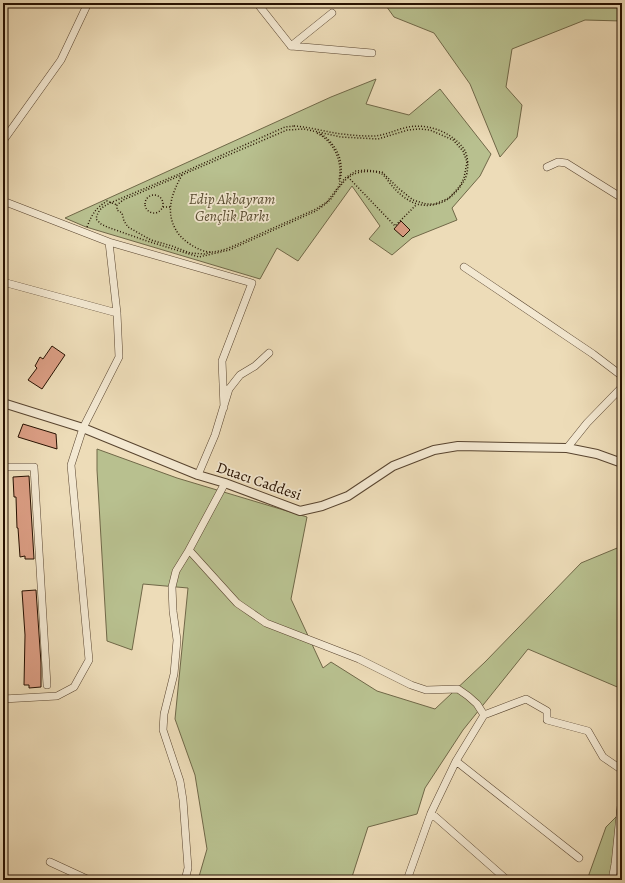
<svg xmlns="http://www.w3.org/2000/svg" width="625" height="883" viewBox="0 0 625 883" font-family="Alegreya,serif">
  <rect width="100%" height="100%" fill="#eddcb8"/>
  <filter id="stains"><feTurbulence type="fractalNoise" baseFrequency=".005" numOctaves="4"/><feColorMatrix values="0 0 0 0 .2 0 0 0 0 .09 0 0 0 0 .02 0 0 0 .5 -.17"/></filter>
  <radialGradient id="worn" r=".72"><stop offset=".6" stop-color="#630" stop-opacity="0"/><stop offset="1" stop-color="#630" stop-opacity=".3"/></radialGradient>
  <!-- green -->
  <path fill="#b8c08f" stroke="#706848" d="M384 3H622V21L585 20 512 49 506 87 522 105 517 137 500 157 470 84 434 33 394 17Z
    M376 79 366 104 409 115 440 89 491 154 480 176 452 208 457 220 412 238 392 255 369 239 380 226 352 186 298 261 277 248 260 279 86 227 65 218 331 97Z
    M97 449 177 478 307 517 291 599 323 668 331 662 377 691 435 709 485 662 581 563 622 546V689L528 649 463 730 425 788 417 814 368 827 351 880H198L207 849 195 775 175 719 188 588 143 584 132 650 107 641 97 470Z
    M622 811V880H587L606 827Z"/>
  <!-- building -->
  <path fill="#da9d83" stroke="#271101" d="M401 221 410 230 403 237 394 229Z
    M52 346 65 355 42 389 28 380 37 368 35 366 40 357 43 359Z
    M23 424 56 434 57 449 18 437Z
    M29 476 34 559H25V556L20 557 18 528H17L16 497H14L13 477Z
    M36 590 41 663V687L29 688V685H24L25 635 22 591Z"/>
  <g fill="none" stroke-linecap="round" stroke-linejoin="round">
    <!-- minor casing -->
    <g stroke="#58442f" stroke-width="8">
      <path id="minor" d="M257 3 291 46 332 13
        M291 46 372 53
        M3 141 61 60 88 3
        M547 167 558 162 566 163 622 198
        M3 201 109 242 252 283 222 361 224 407
        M464 267 593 354 622 376
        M3 282 117 313
        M567 448 587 423 622 387
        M3 467H34L47 685
        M198 475 215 435 229 389 240 375 255 366 269 353
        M189 550 237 603 266 623 359 659 411 685 426 690 458 689 468 696 477 704 484 715 456 761 431 813 407 880
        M3 699 57 696 74 687 89 660 71 465 83 428 119 357 117 313 109 242
        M484 715 526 699 547 711V720L588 731 603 757 622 770
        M456 761 579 858
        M431 813 507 880
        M50 862 89 880
        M185 880 188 868 183 800 180 781 163 730 164 714 174 674 177 640 173 611 172 587 176 571 189 550 225 483
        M612 880 615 864 622 796"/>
    </g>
    <!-- tertiary casing -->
    <g stroke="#58442f" stroke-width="10">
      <path id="tertiary" d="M3 403 83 428 198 475 225 483 300 511 322 506 348 496 393 466 434 450 458 446 567 448 597 454 622 463"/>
    </g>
    <!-- path -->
    <path stroke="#271101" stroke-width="1.5" stroke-dasharray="1 2" stroke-linecap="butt" d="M294 126C310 127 326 132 342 134 351 135 360 136 369 136 382 137 392 131 404 128 425 122 451 131 464 149 469 157 469 173 464 181 457 192 449 201 437 204 419 209 405 200 394 188 390 184 386 177 382 174 374 170 359 171 352 175 342 181 337 191 330 200 326 204 320 208 316 211L229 250 199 257 147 241 107 227 101 224 96 219C98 210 102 207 110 203L184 172 285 127Z
      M317 133C334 142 343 161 339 180
      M321 134C339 146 345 164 339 184
      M182 175C172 193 165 211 176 230 181 240 199 252 211 252 223 252 240 243 251 238 273 228 294 219 316 209L327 202 345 178 356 171 366 170 382 172 398 188 413 200 426 204H435L449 198 460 186 464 178 467 162 463 151 453 140 430 130 419 129 408 130 378 139 341 137 304 129 287 130 123 200 117 205V210L122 213 124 221 128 227 151 240 172 246 190 253 204 254 211 252
      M348 177 395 226 416 205
      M145 204a9 9 0 1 1 18 0a9 9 0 1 1-18 0Z
      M163 207H170
      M87 227C92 214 95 209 107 201L117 205"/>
    <!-- minor -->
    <use href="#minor" stroke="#f3e8d1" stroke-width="7"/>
    <!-- tertiary -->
    <use href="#tertiary" stroke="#f3e8d1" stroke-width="8"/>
  </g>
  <g text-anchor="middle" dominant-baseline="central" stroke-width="3.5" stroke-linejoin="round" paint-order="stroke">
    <!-- park labels -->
    <g font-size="15" font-style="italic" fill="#5a4e33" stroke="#f3e8d1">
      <text x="232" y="199">Edip Akbayram<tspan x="232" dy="17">Gençlik Parkı</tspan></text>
    </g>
    <!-- street labels -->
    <g font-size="15" fill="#271101" stroke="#f3e8d1">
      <text transform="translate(259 481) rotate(19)">Duacı Caddesi</text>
    </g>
  </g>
  <!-- margin -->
  <rect width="625" height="883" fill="none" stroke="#eddcb8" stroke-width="16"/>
  <rect x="4" y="4" width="617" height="875" fill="none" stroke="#271101" stroke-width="2"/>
  <rect x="8" y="8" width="609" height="867" fill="none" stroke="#271101"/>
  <rect width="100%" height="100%" filter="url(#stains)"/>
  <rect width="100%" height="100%" fill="url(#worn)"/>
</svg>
